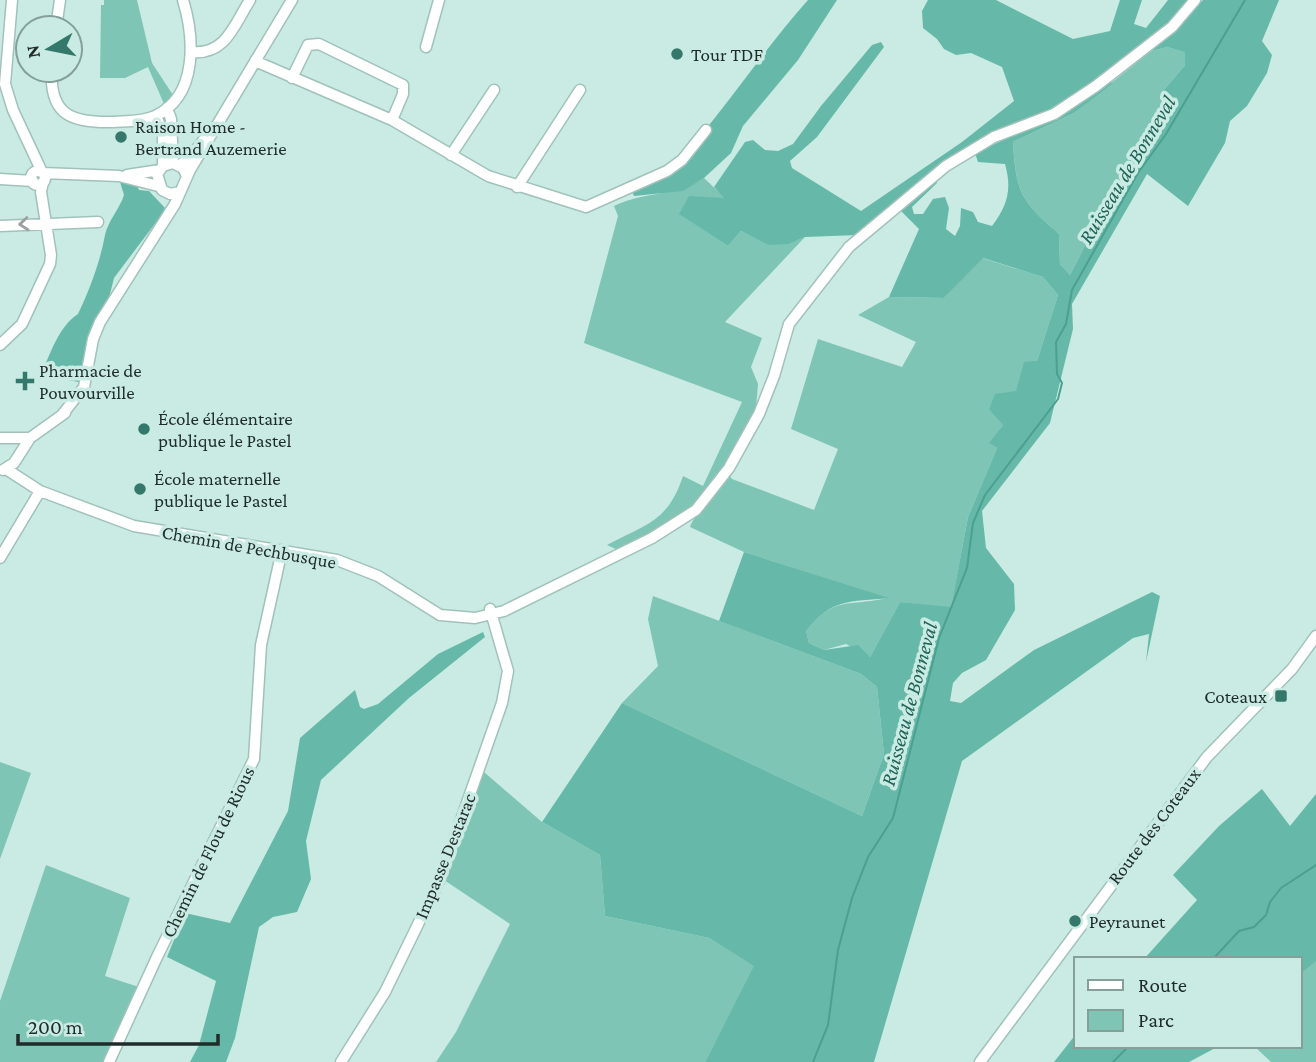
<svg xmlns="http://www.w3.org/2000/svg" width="1316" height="1062" viewBox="0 0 1316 1062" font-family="'Crimson Pro',serif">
  <rect width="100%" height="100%" fill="#c9ebe3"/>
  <!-- green -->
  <path fill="#7ec5b6" d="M104 0H137L152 63 173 95 164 104 148 67 125 78H100L101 5H104Z
    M1167 47 1186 52 1185 65 1163 91 1161 124 1137 144 1070 275 1060 264 1059 234C1021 201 1016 192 1013 142L1074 113 1151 51Z
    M704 178 725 198 680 214 728 246 741 231C765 243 779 248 805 237L725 322 762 338 751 367 758 384 756 408 725 469 681 517 620 551 607 545C646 524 668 522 683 476L703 486 742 402 584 343 618 216 614 206C648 190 671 198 704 178Z
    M982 258 1043 277 1058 295 1037 361 1016 391 1003 425 990 443 997 448 968 517 951 608 900 602 870 657 846 644 824 650 809 643 806 631C834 595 849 607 887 598L744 552 690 527C694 514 719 489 729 475L732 479 814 510 838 449 791 429 818 339 902 367 916 342 858 315 889 297 944 298Z
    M653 596 861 674 877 687 884 754 862 816 622 703 658 666 648 619Z
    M0 762 31 773 0 859Z
    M484 772 542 822 600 855 605 916 709 938 755 966 705 1062H436L456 1032 510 924 444 880Z
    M46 865 130 898 105 976 145 989 115 1062H0V1001Z
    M1316 953V1062H1271L1254 1046H1300V967Z"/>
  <!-- forest -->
  <path fill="#66b9a8" d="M808 0H837L798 60 743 126 731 153 704 178 683 191 634 196 629 185 667 170C673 156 688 152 697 140 735 94 768 45 808 0Z
    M928 0H996L1073 39 1110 31 1120 0H1142L1134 24 1146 28 1168 0H1192L1178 17 1106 74 1049 112 978 141 936 169 858 235 805 237 788 244 769 245 741 231 728 246 679 214 689 196 724 198 714 187 745 142 753 140 765 150 778 151 793 144 821 106 872 45 881 42 884 47 817 137 790 161 792 168 861 211 962 142 1014 101 1002 67 971 53 956 55 944 49 937 39 923 28 922 11Z
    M1203 0H1279L1262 41 1272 55 1267 73 1247 106 1230 121 1225 143 1188 206 1147 174 1072 304 1073 329 1050 423 982 511 986 548 1014 584 1015 610 986 660 962 673 953 683 950 701 961 703 1034 650 1152 592 1160 596 1146 662 1149 634 1133 638 962 761 874 1062H705L754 966 709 938 605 916 600 855 542 822 622 703 862 816 884 754 877 687 861 674 719 621 744 552 889 598C849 602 832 598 806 631L809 643 824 650 858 645 870 657 900 602 951 607 968 517 997 448 989 443 1003 425 989 409 995 394 1016 391 1024 362 1037 361 1058 295 1043 277 983 258 944 298 889 297 919 229 899 209 936 178 937 183 912 207 914 214H923L933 199 945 197 949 208 946 229 955 236 960 226 961 208 973 212 978 222 992 226C1008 205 1012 189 1005 164L978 162 975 153 1067 111 1109 82 1113 83 1074 113 1013 142C1016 193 1021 201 1059 234L1060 264 1070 275 1137 144 1161 124 1163 91 1185 65V52L1167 47 1151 51Z
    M124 180 136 183 139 190 149 191 166 209 114 278 110 294 89 340 84 383 41 375C50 354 59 326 78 314 90 289 100 262 105 235 108 221 120 208 124 195L120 182Z
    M483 632 485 637 409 698 321 780 306 841 311 879 297 912 273 917 259 927 235 1038 226 1062H190L199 1045 216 981 167 957 185 913 230 923 288 811 300 738 355 690 360 707 364 709 378 704 438 654Z
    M1262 789 1290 826 1316 794V961L1300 974V959H1144L1197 900 1173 875 1219 826Z
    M1076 1034V1046H1219L1189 1062H1054Z"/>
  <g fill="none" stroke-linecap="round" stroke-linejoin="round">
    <!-- stream -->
    <path stroke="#4ca090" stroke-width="2" d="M1213 959 1239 931 1254 927 1266 915 1270 902 1281 888 1316 865
      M813 1062 828 1025 838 950 852 898 868 857 893 818 939 638 967 568 973 523 985 495 1058 399 1062 383 1057 374 1056 342 1066 324 1072 290 1138 173 1166 134 1245 0
      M1113 1062 1129 1046"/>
    <!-- minor casing -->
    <g stroke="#a1c2ba" stroke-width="13">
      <path id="minor" d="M12 0 5 84 13 110 42 172
        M56 28 60 0
        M426 47 439 0
        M192 52C226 55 234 25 250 0
        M255 61 392 120 488 176 586 207 667 171 682 160 706 130
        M52 70C49 116 73 123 113 122 126 121 143 122 155 116 199 96 194 36 183 0
        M292 78 308 45 319 44 403 85V94L392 120
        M167 108 171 119 173 163
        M156 116 163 133V166
        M451 155 494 90
        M179 165 188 160 206 137
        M31 178a7 7 0 1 1 14 0a7 7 0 1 1-14 0Z
        M43 173 119 176 158 186
        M127 175 160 170
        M0 179 33 181
        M517 187 580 90
        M180 192 170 194 162 190 157 174 163 166 173 163 183 168 187 176
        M0 226 98 222
        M0 345 22 324 50 264 51 255 41 192 43 182
        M62 415 84 387 93 339 100 322 175 204 190 170 292 0
        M0 438H30
        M6 469 40 491 134 526 337 560 378 576 440 615 475 618 504 611 652 538 696 510 729 468 759 414 774 376 789 324 849 247 946 166 994 137 1054 114 1096 86 1172 27 1195 0
        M3 470 14 463 30 438 65 413
        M0 558 40 491
        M109 1062 157 957 254 759 261 645 282 550
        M341 1062 385 992 441 877 502 703 508 671 490 609
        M980 1062 1207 757 1292 669 1316 636"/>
    </g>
    <!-- minor -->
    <use href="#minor" stroke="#fff" stroke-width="10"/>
  </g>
  <!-- one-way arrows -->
  <defs><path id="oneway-chevron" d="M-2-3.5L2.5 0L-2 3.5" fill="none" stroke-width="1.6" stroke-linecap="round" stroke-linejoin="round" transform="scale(1.75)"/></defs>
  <use stroke="#9aa09f" href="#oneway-chevron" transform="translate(24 224) rotate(175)"/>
  <!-- markers -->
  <g fill="#34786b" stroke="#c9ebe3" stroke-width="2.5">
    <circle cx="677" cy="54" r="7"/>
    <circle cx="121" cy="137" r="7"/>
    <path d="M21.5 370.5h7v7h7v7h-7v7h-7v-7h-7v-7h7z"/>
    <circle cx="144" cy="429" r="7"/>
    <circle cx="140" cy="489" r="7"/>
    <rect x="1274" y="689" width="14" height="14" rx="3.5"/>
    <circle cx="1075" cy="921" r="7"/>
  </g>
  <g text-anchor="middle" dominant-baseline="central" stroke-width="7" stroke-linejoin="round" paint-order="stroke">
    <!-- poi labels -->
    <g font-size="19" fill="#1f2c29" stroke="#c9ebe3" text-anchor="start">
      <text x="691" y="54">Tour TDF</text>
      <text x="135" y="126">Raison Home -<tspan x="135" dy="22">Bertrand Auzemerie</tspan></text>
      <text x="39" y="370">Pharmacie de<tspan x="39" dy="22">Pouvourville</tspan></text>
      <text x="158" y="418">École élémentaire<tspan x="158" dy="22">publique le Pastel</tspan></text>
      <text x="154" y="478">École maternelle<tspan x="154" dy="22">publique le Pastel</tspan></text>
      <text x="1267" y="696" text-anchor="end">Coteaux</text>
      <text x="1089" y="921">Peyraunet</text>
    </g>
    <!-- street labels -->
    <g font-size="19" fill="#1f2c29" stroke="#c9ebe3">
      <text transform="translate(249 547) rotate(10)">Chemin de Pechbusque</text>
      <text transform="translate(1154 826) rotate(-53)">Route des Coteaux</text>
      <text transform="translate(208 852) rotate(-64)">Chemin de Flou de Rious</text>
      <text transform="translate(445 856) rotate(-68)">Impasse Destarac</text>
    </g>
    <!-- water labels -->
    <g font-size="21" font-style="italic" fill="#1f6257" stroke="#c9ebe3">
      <text transform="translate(1127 170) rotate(-59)">Ruisseau de Bonneval</text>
      <text transform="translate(909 704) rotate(-75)">Ruisseau de Bonneval</text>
    </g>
  </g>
  <!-- legend -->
  <rect x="1074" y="957" width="228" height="91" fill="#c9ebe3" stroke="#859f99" stroke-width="2"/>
  <rect x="1088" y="980" width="35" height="10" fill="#ffffff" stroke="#859f99" stroke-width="2"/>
  <text x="1138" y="992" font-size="21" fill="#1f2c29">Route</text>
  <rect x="1088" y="1010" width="35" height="21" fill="#7ec5b6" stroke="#859f99" stroke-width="2"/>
  <text x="1138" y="1027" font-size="21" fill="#1f2c29">Parc</text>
  <!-- north arrow -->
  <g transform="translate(49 49) rotate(260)"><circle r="33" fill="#c9ebe3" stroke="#859f99" stroke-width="2"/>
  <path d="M0-5L12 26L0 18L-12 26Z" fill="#34786b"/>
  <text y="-10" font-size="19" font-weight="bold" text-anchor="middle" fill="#1f2c29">N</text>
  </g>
  <!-- scale -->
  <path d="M18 1034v10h200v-10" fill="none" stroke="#1f2c29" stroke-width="3.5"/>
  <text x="28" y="1034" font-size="21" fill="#1f2c29" stroke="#c9ebe3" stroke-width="5" paint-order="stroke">200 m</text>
</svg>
